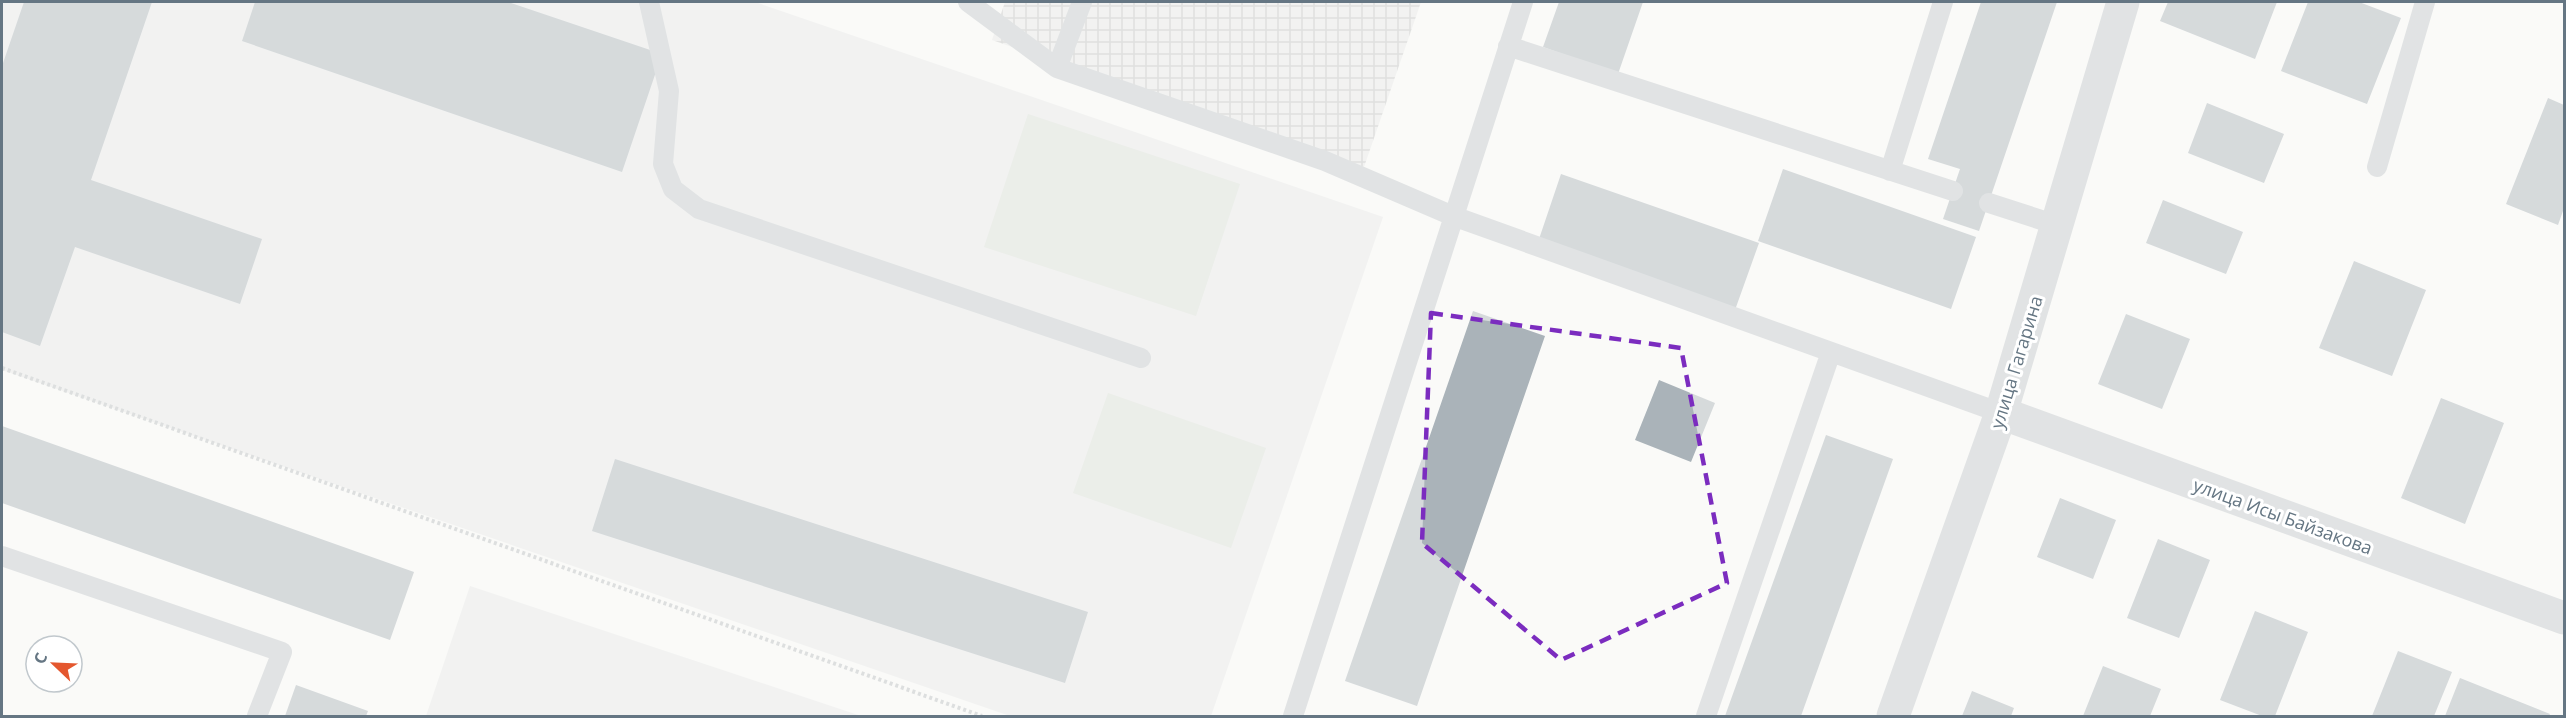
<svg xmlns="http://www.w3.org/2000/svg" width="2566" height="718" viewBox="0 0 2566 718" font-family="'Open Sans',sans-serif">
  <defs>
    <pattern id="industrial-grid" width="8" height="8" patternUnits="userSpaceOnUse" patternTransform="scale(1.5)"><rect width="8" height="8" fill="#e8e9e9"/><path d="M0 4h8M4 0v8" fill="none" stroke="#c0c1c2"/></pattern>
  </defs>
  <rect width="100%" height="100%" fill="#fafaf8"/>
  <!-- built -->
  <path fill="#e8e9e9" d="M2 2H755L1383 217 1211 716H1010L2 370Z
    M470 586 861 716H426Z"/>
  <!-- industrial -->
  <path fill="url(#industrial-grid)" d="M1005 2H1421L1364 167 992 40Z"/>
  <!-- green -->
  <path fill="#dadfd7" d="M1028 114 1240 184 1196 316 984 247Z
    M1108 393 1266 448 1231 548 1073 493Z"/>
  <!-- building -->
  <path fill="#aab3b9" d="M24 2H152L91 180 262 239 240 304 75 247 40 346 2 332V66Z
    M255 2H508L662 54 622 172 242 41Z
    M1559 2H1643L1618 74 1543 47Z
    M1981 2H2057L1979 231 1943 219 1960 169 1928 159Z
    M2168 2H2277L2255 59 2160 21Z
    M2308 2H2359L2401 18 2367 104 2281 71Z
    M2548 98 2564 105V208L2558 225 2506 204Z
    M2207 103 2284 134 2264 183 2188 153Z
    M1783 169 1976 237 1951 309 1758 241Z
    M1561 174 1759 243 1735 310 1538 242Z
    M2163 200 2243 232 2226 274 2146 243Z
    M2354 261 2426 290 2392 376 2319 348Z
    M1473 311 1545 336 1417 706 1345 681Z
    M2126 314 2190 339 2162 409 2098 384Z
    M1659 380 1715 403 1691 462 1635 440Z
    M2441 398 2504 423 2465 524 2401 498Z
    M2 426 414 572 390 640 2 503Z
    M1826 435 1893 459 1801 716H1725Z
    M615 459 1088 612 1065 683 592 531Z
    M2060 498 2116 520 2093 579 2037 557Z
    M2158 539 2210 560 2179 638 2127 618Z
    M2255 611 2308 632 2275 716H2262L2220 700Z
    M2398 651 2452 672 2434 716H2372Z
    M2103 666 2161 689 2150 716H2083Z
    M2460 678 2550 714 2549 716H2445Z
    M296 685 368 711 366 716H285Z
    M1972 691 2014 708 2011 716H1962Z"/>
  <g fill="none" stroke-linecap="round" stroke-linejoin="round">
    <!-- path -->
    <path stroke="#bbbfc2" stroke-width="4" stroke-dasharray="3 3" stroke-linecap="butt" d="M2 368 982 716"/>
    <!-- service -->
    <path stroke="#c3c8cc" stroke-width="20" d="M649 2 669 91 663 164 673 189 699 209 1141 358
      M968 2 1057 68 1325 161 1453 216 2001 413
      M1508 46 1953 191
      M1057 68 1082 2
      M2377 167 2425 2
      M1890 171 1943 2
      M1989 203 2057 225
      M2 556 282 652 257 716
      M1293 716 1523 2
      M1706 716 1831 352"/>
    <!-- minor -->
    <path stroke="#c3c8cc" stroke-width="33" d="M2001 413 2564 618"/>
    <!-- tertiary -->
    <path stroke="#c3c8cc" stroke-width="33" d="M1893 716 2001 413 2123 2"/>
  </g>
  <!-- marked area -->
  <path d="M0 0H2566V718H0ZM1431 313 1681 348 1727 583 1561 660 1422 543Z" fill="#fafaf8" fill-opacity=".55" fill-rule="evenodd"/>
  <path fill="none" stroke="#7b2cbf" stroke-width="4.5" stroke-dasharray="12 8" stroke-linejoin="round" d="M1431 313 1681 348 1727 583 1561 660 1422 543Z"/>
  <g text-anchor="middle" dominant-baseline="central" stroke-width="6" stroke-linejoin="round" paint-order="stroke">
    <!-- street labels -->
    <g font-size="18" fill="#657683" stroke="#fff">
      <text transform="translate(2016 362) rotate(-73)">улица Гагарина</text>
      <text transform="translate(2283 516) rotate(20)">улица Исы Байзакова</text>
    </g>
  </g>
  <!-- border -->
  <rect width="2566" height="718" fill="none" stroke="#657683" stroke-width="6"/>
  <!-- north arrow -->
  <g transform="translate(54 664) rotate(293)"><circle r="28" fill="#ffffff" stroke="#c1c8cd" stroke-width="1.5"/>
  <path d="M0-4.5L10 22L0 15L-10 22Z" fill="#e4572e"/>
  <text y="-9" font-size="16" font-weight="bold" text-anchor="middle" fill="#657683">С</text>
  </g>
</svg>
